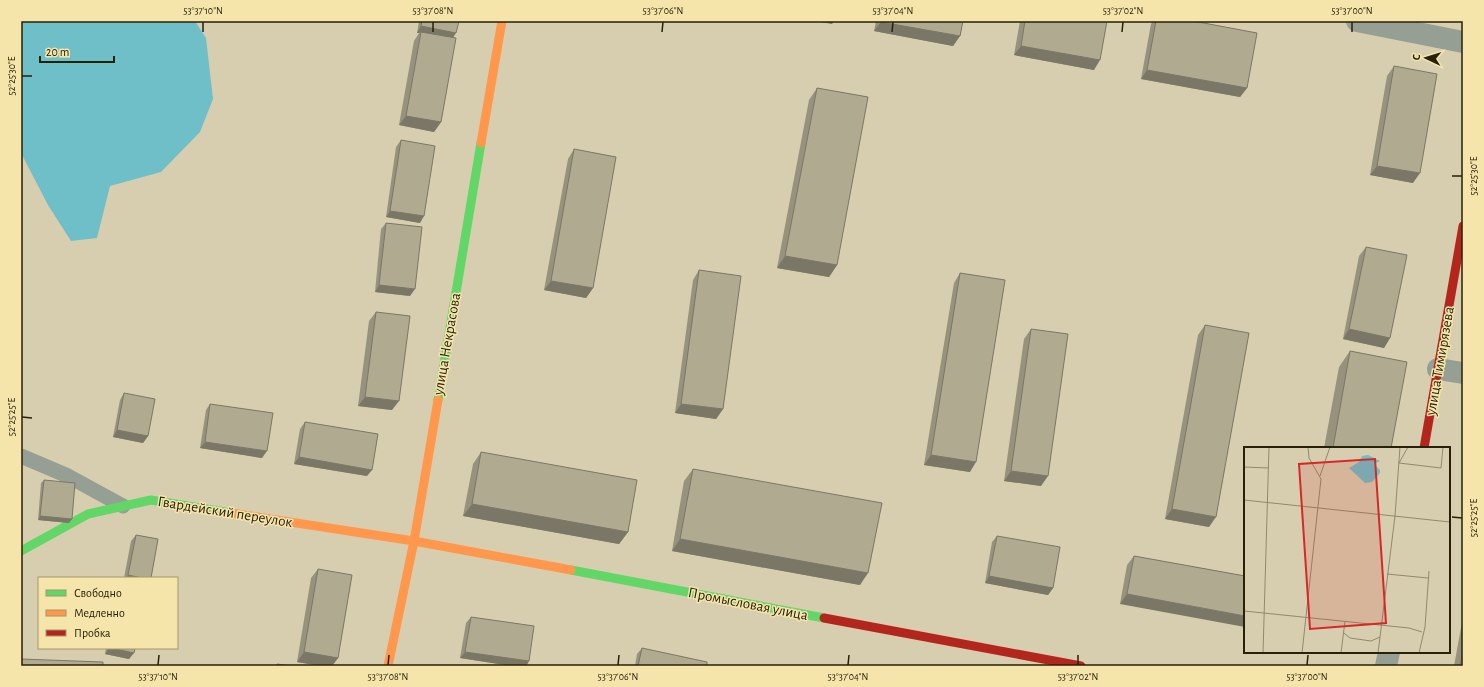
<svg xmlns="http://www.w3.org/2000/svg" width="1484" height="687" viewBox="0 0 1484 687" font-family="'Alegreya Sans',sans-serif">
  <rect width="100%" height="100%" fill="#d7ceaf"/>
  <!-- water -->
  <path fill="#6fbfc8" d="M21 21H195L206 38 213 99 200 132 161 172 110 186 97 238 71 241 48 205 21 153Z"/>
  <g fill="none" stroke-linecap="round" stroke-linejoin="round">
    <!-- lane -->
    <path stroke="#959f93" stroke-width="15" d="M21 456 68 476 123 506"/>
    <!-- street -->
    <path stroke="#959f93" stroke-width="22" d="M1357 21 1463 42
      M1438 369 1463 373
      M1386 666 1389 652"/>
    <!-- fast -->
    <path stroke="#63d668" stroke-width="9" d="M438 400 481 143
      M21 551 88 514 151 500 231 513
      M571 570 824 618"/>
    <!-- slow -->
    <path stroke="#ff974d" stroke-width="9" d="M481 143 502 21
      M231 513 414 541 571 570
      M388 666 414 541 438 400"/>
    <!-- jam -->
    <path stroke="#b3261e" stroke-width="9" d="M1424 448 1463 226
      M824 618 1081 666"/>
  </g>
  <!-- wall -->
  <path fill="#97927d" d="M419 21H459L453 38 441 122 434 132 399 125 414 41 419 33H417Z
    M876 21H963L960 36 953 46 874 31Z
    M1020 21H1107L1094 70 1014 55Z
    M1153 21H1193L1247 88 1240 97 1141 79 1151 24Z
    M1394 66 1413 183 1370 175 1387 76Z
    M817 88 837 265 829 277 777 268 809 100Z
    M401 140 420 223 386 217 396 147Z
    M574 149 593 288 586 298 544 290 568 159Z
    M386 223 410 296 375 292 381 229Z
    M1366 247 1390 338 1384 348 1343 339 1359 256Z
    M699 270 723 409 716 419 675 413 693 280Z
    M960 273 970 472 924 465 954 283Z
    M376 312 392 410 358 406 369 321Z
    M1205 325 1209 527 1165 519 1198 335Z
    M1031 329 1041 486 1004 481 1024 339Z
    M1350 351 1391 448H1324L1339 367Z
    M124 393 148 436 143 443 113 437 120 400Z
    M210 404 262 458 200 448 206 410Z
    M305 422 367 476 294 464 300 429Z
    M481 452 628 532 619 544 463 516 473 464Z
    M693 469 860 585 672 551 684 481Z
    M44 480 72 519 69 523 38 520 41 483Z
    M136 535 151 578H124L131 541Z
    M997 536 1053 588 1048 595 985 583 992 542Z
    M1134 556 1245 576 1120 604 1127 565Z
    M318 569 338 658 332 666H321L297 662 311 578Z
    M471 617 529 661 526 666H511L460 658 466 623Z
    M1463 617V666H1454Z
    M106 648H135L129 659 105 654Z
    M642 648 707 666H635L637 654Z"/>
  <!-- shaded-wall -->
  <path fill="#7b7766" d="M815 21H834L832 24Z
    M881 22 960 36 953 46 874 31Z
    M421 26 456 33 452 39 421 32 419 33H417Z
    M1021 46 1100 60 1094 70 1014 55Z
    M1147 70 1247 88 1240 97 1141 79Z
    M406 116 441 122 434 132 399 125Z
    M1377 166 1420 173 1413 183 1370 175Z
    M390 211 424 216 420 223 386 217Z
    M785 256 837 265 829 277 777 268Z
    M551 281 593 288 586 298 544 290Z
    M379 285 415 289 410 296 375 292Z
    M1349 329 1390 338 1384 348 1343 339Z
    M365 397 399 401 392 410 358 406Z
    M681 404 723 409 716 419 675 413Z
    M117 430 148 436 143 443 113 437Z
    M205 442 267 451 262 458 200 448Z
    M931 455 976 462 970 472 924 465Z
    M299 457 372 470 367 476 294 464Z
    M1011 471 1048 476 1041 486 1004 481Z
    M472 504 628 532 619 544 463 516Z
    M1172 509 1216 517 1209 527 1165 519Z
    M40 516 72 519 69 523 38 520Z
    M680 539 868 573 860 585 672 551Z
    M128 575 142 578H126Z
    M989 576 1053 588 1048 595 985 583Z
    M1127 594 1245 616V627L1120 604Z
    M109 648H111L134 653 129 659 105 654Z
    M304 652 338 658 332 666H321L297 662Z
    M465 652 529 661 526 666H511L460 658Z"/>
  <!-- building -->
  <path fill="#b0aa91" stroke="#7b7766" d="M422 21H459L456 33 421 26Z
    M881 21H963L960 36 881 22Z
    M1025 21H1107L1100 60 1021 46Z
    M1156 21H1193L1257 33 1247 88 1147 70Z
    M421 32 456 38 441 122 406 116Z
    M1394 66 1437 74 1420 173 1377 166Z
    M817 88 868 97 837 265 785 256Z
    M401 140 435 146 424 216 390 211Z
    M574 149 616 157 593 288 551 281Z
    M386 223 422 227 415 289 379 285Z
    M1366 247 1407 255 1390 338 1349 329Z
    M699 270 741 276 723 409 681 404Z
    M960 273 1005 280 976 462 931 455Z
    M376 312 410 316 399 401 365 397Z
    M1205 325 1249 333 1216 517 1172 509Z
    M1031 329 1068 334 1048 476 1011 471Z
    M1350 351 1407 362 1391 448H1333Z
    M124 393 155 399 148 436 117 430Z
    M210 404 273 413 267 451 205 442Z
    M305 422 378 434 372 470 299 457Z
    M481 452 637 480 628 532 472 504Z
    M693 469 882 503 868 573 680 539Z
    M44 480 75 483 72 519 40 516Z
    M136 535 158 539 151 578H142L128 575Z
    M997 536 1060 547 1053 588 989 576Z
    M1134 556 1245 576V616L1127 594Z
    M318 569 352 575 338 658 304 652Z
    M471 617 534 626 529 661 465 652Z
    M111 648H135L134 653Z
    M642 648 707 662V666H638Z
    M1463 652V666H1460Z
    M21 659 103 662V666H21Z
    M277 664 292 666H277Z"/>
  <!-- ticks -->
  <path fill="none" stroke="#27210a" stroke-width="1.5" d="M203 32V22M433 32V22M662 32 663 22M892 32 893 22M1122 32 1123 22M1352 32V22M22 76H32M1452 176H1462M22 417 32 418M1452 517 1462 518M158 665 159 655M388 665 389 655M618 665 619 655M848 665 849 655M1078 665V655M1307 665 1308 655"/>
  <g text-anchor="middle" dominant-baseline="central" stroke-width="3" stroke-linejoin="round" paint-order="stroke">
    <!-- street labels -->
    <g font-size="15" fill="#27210a" stroke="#f5e5ab">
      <text transform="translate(447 344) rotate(-80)">улица Некрасова</text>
      <text transform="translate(1440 361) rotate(-80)">улица Тимирязева</text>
      <text transform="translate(225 512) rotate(9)">Гвардейский переулок</text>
      <text transform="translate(748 604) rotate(11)">Промысловая улица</text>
    </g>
  </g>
  <!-- overview -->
  <g transform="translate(1244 447)">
    <rect width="206" height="206" fill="#d7ceaf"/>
    <path d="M124 8 136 14 130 17 136 23V26L128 35 121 36 105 21 115 15 118 9Z" fill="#6fbfc8"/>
    <path fill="none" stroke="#91896d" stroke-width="1" d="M164 0 155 16 197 21 199 0M0 20 25 21M76 29 86 0M0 53 206 75M143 127 184 131M0 164 165 181 178 185M100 186 106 191 127 194 136 190M19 206 25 0M58 206 77 32 65 11 64 0M97 206 101 174M134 206 151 69 156 0M175 206 181 180 185 124"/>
    <path fill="#d62828" fill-opacity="0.15" stroke="#d62828" stroke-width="2" d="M131 12 142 176 66 182 55 17Z"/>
    <rect width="206" height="206" fill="none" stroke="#27210a" stroke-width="2"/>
  </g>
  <!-- border -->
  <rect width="1484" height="687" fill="none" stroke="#f5e5ab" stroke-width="44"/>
  <!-- legend -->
  <rect x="38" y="577" width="140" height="72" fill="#f5e5ab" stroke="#a3976b"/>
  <rect x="46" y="590" width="20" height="6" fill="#63d668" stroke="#a3976b"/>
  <text x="74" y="597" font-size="12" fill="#27210a">Свободно</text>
  <rect x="46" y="610" width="20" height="6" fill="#ff974d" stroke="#a3976b"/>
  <text x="74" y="617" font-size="12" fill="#27210a">Медленно</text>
  <rect x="46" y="630" width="20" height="6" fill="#b3261e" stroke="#a3976b"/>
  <text x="74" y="637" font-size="12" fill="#27210a">Пробка</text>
  <!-- north arrow -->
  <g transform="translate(1426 58) rotate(274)" stroke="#f5e5ab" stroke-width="3" paint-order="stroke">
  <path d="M0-3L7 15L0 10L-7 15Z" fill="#27210a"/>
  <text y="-6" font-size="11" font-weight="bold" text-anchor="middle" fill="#27210a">С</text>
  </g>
  <!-- scale -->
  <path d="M40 56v6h74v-6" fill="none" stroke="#27210a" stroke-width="2"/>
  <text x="46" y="56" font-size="12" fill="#27210a" stroke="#f5e5ab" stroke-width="3" paint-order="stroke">20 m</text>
  <rect x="22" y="22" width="1440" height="643" fill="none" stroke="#27210a" stroke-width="1.5"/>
  <g font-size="10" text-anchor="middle" fill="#27210a">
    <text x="203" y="14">53°37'10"N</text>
    <text x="433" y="14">53°37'08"N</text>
    <text x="663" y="14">53°37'06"N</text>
    <text x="893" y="14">53°37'04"N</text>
    <text x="1123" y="14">53°37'02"N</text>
    <text x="1352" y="14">53°37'00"N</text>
    <text transform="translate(11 76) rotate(-90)" y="4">52°25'30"E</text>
    <text transform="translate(1473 176) rotate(-90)" y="4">52°25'30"E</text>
    <text transform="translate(11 417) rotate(-90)" y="4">52°25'25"E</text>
    <text transform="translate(1473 518) rotate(-90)" y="4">52°25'25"E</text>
    <text x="158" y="680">53°37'10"N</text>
    <text x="388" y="680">53°37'08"N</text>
    <text x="618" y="680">53°37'06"N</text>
    <text x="848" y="680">53°37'04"N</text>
    <text x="1078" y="680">53°37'02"N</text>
    <text x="1307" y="680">53°37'00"N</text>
  </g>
</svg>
